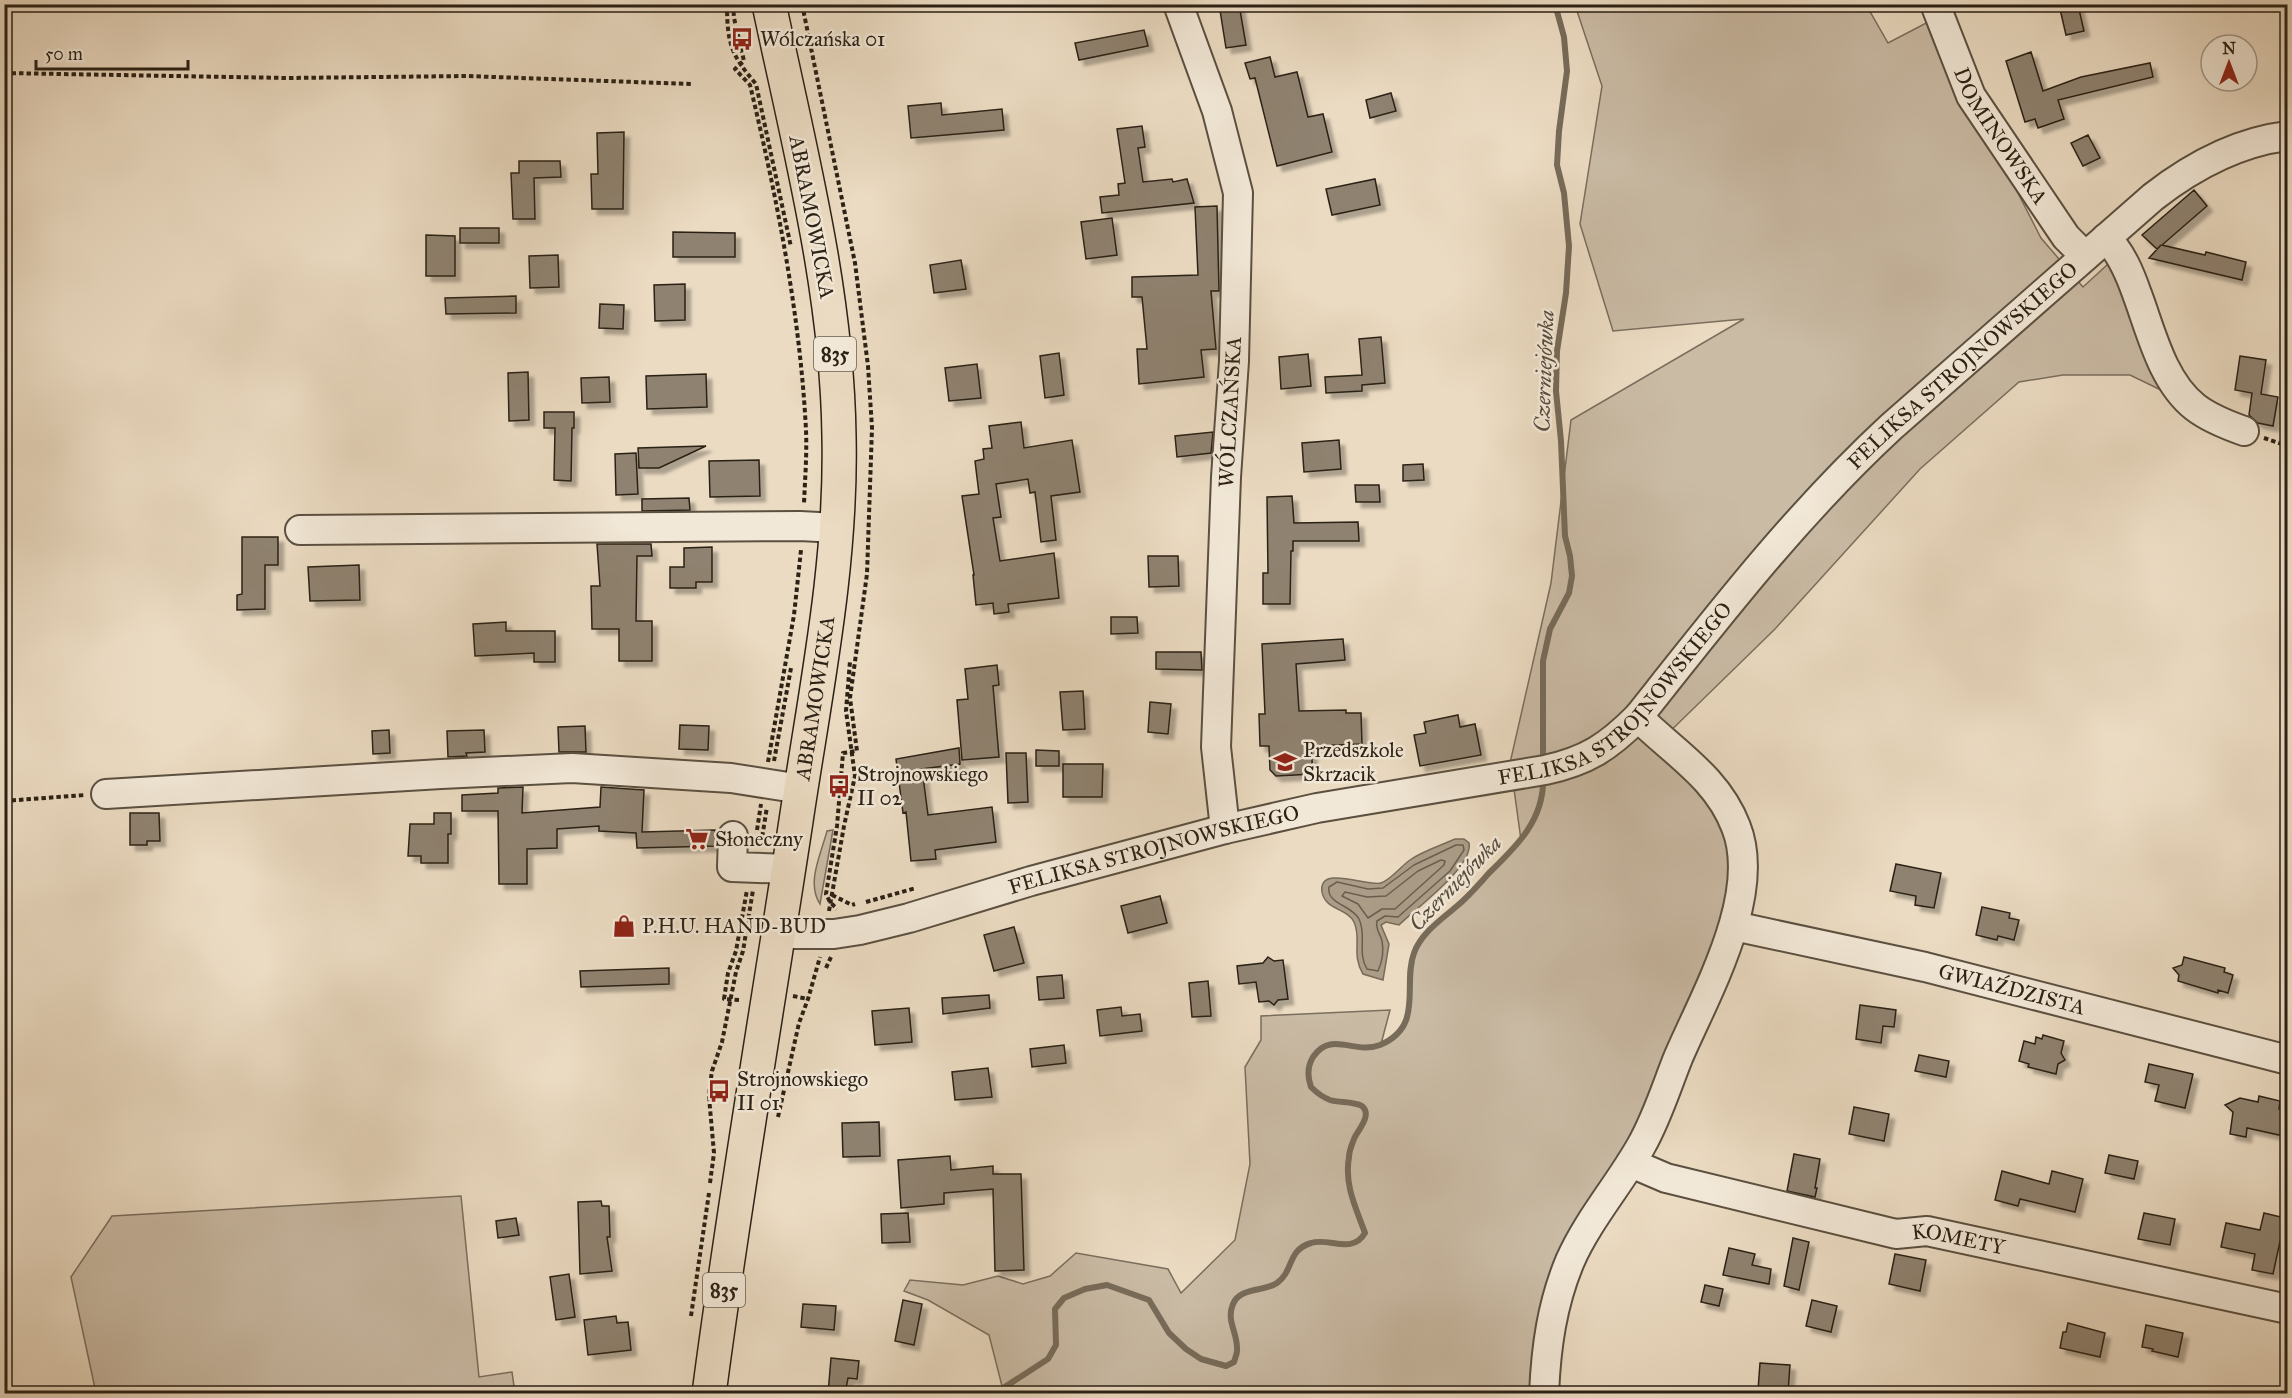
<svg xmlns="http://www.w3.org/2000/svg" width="2292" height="1398" viewBox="0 0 2292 1398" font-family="'IM FELL Great Primer',serif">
  <defs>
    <filter id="shadow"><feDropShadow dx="5.5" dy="5.5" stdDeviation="1.5" flood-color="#0004"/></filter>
  </defs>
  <rect width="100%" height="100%" fill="#ebdbc2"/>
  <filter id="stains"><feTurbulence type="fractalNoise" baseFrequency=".00333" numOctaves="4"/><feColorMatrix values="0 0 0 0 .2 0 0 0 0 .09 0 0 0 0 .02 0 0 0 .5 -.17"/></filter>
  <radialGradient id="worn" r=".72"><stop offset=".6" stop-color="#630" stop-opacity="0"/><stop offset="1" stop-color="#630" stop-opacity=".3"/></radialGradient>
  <!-- green -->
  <path fill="#cabba5" stroke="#7a6e5d" stroke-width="1.5" d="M1611 4 1874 5 1868 8 1888 43 1930 21 2041 238 2083 287 2119 254 2194 406 2130 375H2063L2019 382 1920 469 1775 629 1654 747 1663 752 1714 809 1723 829 1731 870 1727 908 1642 1124 1615 1166 1533 1393H994L1002 1386 989 1335 928 1300 904 1291 910 1280 963 1285 998 1276 1023 1284 1050 1276 1076 1253 1168 1269 1181 1293 1235 1240 1250 1164 1245 1067 1261 1040V1016L1390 1010 1381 1044C1418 1023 1406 1002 1412 968 1413 962 1413 955 1416 950 1426 930 1444 919 1460 904 1482 884 1501 861 1521 840L1514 789 1562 752 1510 763 1551 583 1571 420 1744 319 1613 331 1580 224 1602 86 1575 5H1595L1597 9Z
    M833 830 820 904C806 883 821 854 827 831Z
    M461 1196 479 1377 512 1372 515 1393H96L71 1277 112 1216Z"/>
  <!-- water -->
  <path fill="#aa9c87" stroke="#776b59" stroke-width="1.5" d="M1455 839H1464L1469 843C1474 866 1416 908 1399 925L1386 922 1381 925 1389 944 1383 980 1363 974C1351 954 1362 939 1354 922 1347 908 1325 910 1322 892 1318 864 1368 887 1381 883 1391 880 1401 866 1410 860 1423 851 1440 846 1455 839Z"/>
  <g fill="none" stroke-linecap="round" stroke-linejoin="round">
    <!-- shore -->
    <path stroke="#6a5e4e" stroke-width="1.5" d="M1456 845H1463L1464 850 1450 871 1398 917 1385 916 1377 921C1375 929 1380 933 1382 941 1384 951 1382 962 1378 971L1367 969C1357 953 1367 935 1359 919 1352 905 1326 904 1329 887L1337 882 1368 889 1383 888 1414 865Z
      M1441 860 1445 861 1444 865 1395 909H1382L1368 918 1358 904 1342 896 1345 892 1367 897 1386 896 1418 871Z"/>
    <!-- stream -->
    <path stroke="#776b59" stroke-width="6" d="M1543 764V661L1550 629 1569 593 1572 576 1570 556 1565 536 1561 441 1556 391 1557 351 1566 293 1569 246 1564 193 1557 165 1559 131 1567 71 1564 37 1555 4
      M994 1394 1048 1359 1056 1345 1055 1309 1064 1298 1085 1289 1107 1285 1149 1300 1169 1333 1186 1349 1201 1359 1226 1366 1234 1362C1235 1358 1238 1352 1237 1348 1237 1332 1226 1320 1233 1304 1240 1287 1264 1292 1277 1283 1294 1271 1287 1250 1311 1243 1329 1237 1352 1255 1365 1233 1356 1208 1344 1185 1349 1157 1349 1151 1352 1144 1354 1139 1357 1131 1373 1115 1362 1106 1353 1101 1339 1103 1330 1100 1322 1097 1316 1092 1311 1087 1307 1076 1307 1067 1313 1057 1331 1030 1354 1055 1380 1045 1425 1026 1402 985 1414 953 1421 933 1442 919 1457 906 1469 896 1479 884 1489 873 1517 846 1545 819 1543 777"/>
  </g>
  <!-- building -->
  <path fill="#8f826f" stroke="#2b2115" stroke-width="1.5" filter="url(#shadow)" d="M1219 4H1239L1246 45 1226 48Z
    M2078 5 2084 31 2066 35 2060 9Z
    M1144 30 1148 46 1079 60 1075 43Z
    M2031 52 2043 91 2081 77 2150 63 2153 77 2058 100 2064 119 2038 128 2035 119 2025 122 2006 61Z
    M1270 57 1275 77 1297 72 1308 117 1323 114 1332 152 1277 166 1255 78 1250 79 1245 63Z
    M1391 93 1396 111 1370 118 1366 100Z
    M941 103 942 115 1002 109 1004 130 911 138 908 106Z
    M1142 126 1145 147 1138 148 1143 182 1172 179 1173 182 1187 179 1194 203 1102 213 1100 197 1119 195 1118 184 1125 183 1117 129Z
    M624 132 623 209H592L591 174H598L597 133Z
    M2088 135 2100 158 2083 166 2071 143Z
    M519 161H560L561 177 534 178 535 219H513L511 173H519Z
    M1375 179 1380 205 1332 215 1326 189Z
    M2194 190 2207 206 2162 245 2205 255 2206 252 2246 262 2242 280 2149 258 2161 245 2157 249 2142 235Z
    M1217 206 1219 291H1211L1216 349 1201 350 1204 377 1139 384 1137 349H1147L1142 297H1132V277L1198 275 1195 207Z
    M1112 218 1117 255 1086 259 1081 222Z
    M460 228H499V243H460Z
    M673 232 735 233V257H673Z
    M426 235 455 236V276H426Z
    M558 255 559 287 530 288 529 256Z
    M961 260 966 289 934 293 930 265Z
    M685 284V320L655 321 654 285Z
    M516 296V313L446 314 445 298Z
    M600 304 624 305 623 329 599 328Z
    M1381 337 1385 383 1362 385V391L1326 393 1325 377 1362 375 1359 339Z
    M1059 353 1064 395 1045 398 1040 356Z
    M1308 354 1311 386 1281 389 1279 357Z
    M2240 356 2266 360 2261 394 2278 397 2273 426 2258 423 2249 415 2252 393 2235 390Z
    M977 364 981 398 949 401 945 368Z
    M528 372 529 420 509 421 508 373Z
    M706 374 707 407 647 409 646 376Z
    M609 377 610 402 582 403 581 378Z
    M544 412H574V428H572L571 481 554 480 555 428H544Z
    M1021 422 1024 448 1072 440 1080 492 1051 496 1056 540 1041 542 1035 492 1030 493 1028 479 996 484 1001 517 993 518 1000 561 1054 553 1059 598 1008 604 1009 612 994 614 993 603 976 605 973 575H974L962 496 979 494 975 461 984 459 983 449 992 448 989 426Z
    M1213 432 1211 453 1177 457 1175 436Z
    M1339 440 1341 469 1304 472 1302 443Z
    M706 446 659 468H639L638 448Z
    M636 453 638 494 616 495 615 454Z
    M759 460 760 496 710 497 709 461Z
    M1423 464 1424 480 1403 481V465Z
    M1355 485H1379L1380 502H1356Z
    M1292 496 1294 523 1358 522 1359 541H1293V551H1291L1290 604H1263V573H1268L1267 497Z
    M689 498 690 510 642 511V499Z
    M242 537H278V565H265V609L237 610V595L242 594Z
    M597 544H651L652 556H637L636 621H652V661H619V629H592L591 586H600Z
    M712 547V582H696V588H670V567H684V548Z
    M1148 556H1178L1179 586 1149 587Z
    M359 565 360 600 310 601 308 567Z
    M1111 617H1137L1138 633 1111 634Z
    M506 622V631H555V662H534V653L475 656 473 624Z
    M1343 639 1345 660 1296 664 1299 711 1346 710V713H1361L1362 744 1311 746 1313 774 1276 776 1270 770 1269 746H1260L1259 714H1265L1262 644Z
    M1156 652H1201L1202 670 1156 669Z
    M997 665 999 685 993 686 999 757 962 760 957 700 968 699 965 669Z
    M1083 691 1085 729 1063 730 1060 692Z
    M1150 702 1171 704 1168 734 1148 732Z
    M1458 715 1460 727 1475 724 1481 755 1420 766 1414 735 1426 733 1424 722Z
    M680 725 709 726 708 750 679 749Z
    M585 726 586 752H559L558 727Z
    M389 730 390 753 373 754 372 731Z
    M484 730 485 752 466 753 467 756 448 757 447 731Z
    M959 748 960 764 922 769 928 815 992 807 996 842 935 850 936 859 911 861 906 812 903 813 896 759Z
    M1036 750 1059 751V766H1036Z
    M1006 753H1026L1028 802 1008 803Z
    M1063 764H1103L1102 797H1063Z
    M523 787 522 813 600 807 601 787 644 790 642 832 715 830 716 846 637 848 636 833 599 831V826L557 829V848L527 849V884H499L498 811H462V795L498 793V788Z
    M130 813H159L160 841H147V845H130Z
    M434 813H451V834H448V863H421V856H408L410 824H434Z
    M1896 864 1941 873 1934 908 1915 905 1916 896 1890 891Z
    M1160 896 1167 923 1128 933 1121 906Z
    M1982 907 2010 913 2009 918 2019 920 2014 940 1998 936 1997 940 1976 935Z
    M1014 927 1024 963 994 971 984 935Z
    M1268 957 1274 961 1283 960 1288 999 1278 1000 1274 1005 1269 1001 1259 1002 1256 982 1239 984 1237 966 1263 963Z
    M2184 957 2225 968 2224 972 2233 975 2228 993 2218 990V993L2178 981 2179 975 2173 968 2182 965Z
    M669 968V984L581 987 580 971Z
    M1062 975 1064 998 1039 1000 1037 977Z
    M1208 981 1211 1016 1192 1017 1189 983Z
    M989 995 990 1008 943 1014 942 998Z
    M1860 1005 1896 1010 1894 1027 1883 1026 1881 1043 1856 1039Z
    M1121 1007 1122 1016 1140 1014 1142 1031 1100 1036 1097 1010Z
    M909 1008 912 1042 875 1045 872 1011Z
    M2043 1035 2064 1041 2061 1053 2065 1060 2058 1064 2056 1074 2028 1067 2029 1064 2019 1061 2024 1041 2035 1044 2036 1037 2042 1039Z
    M1064 1045 1066 1063 1032 1067 1030 1049Z
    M1919 1055 1949 1061 1946 1077 1915 1071Z
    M2149 1064 2193 1074 2185 1108 2155 1101 2159 1085 2145 1082Z
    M988 1068 992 1097 955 1100 952 1072Z
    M2259 1096 2280 1101 2279 1109 2288 1111V1137L2247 1128 2246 1137 2230 1134 2233 1112 2225 1105 2240 1098 2258 1102Z
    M1854 1107 1889 1114 1884 1141 1849 1134Z
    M879 1122 880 1156 843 1157 842 1123Z
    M1794 1154 1820 1159 1815 1188H1817L1815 1197 1787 1191Z
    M2109 1155 2138 1161 2134 1179 2105 1173Z
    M950 1156 951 1170 993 1166V1174H1021L1024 1270 995 1271 993 1189 944 1193V1204L901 1208 898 1160Z
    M2002 1171 2049 1184 2052 1171 2083 1179 2075 1212 2020 1199 2018 1206 1995 1200Z
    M601 1201 602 1206H609L610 1237H607L612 1271 580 1274 578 1202Z
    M908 1213 910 1242 882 1243 881 1214Z
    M2144 1213 2175 1219 2170 1245 2138 1239Z
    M2264 1213 2285 1218 2273 1274 2252 1270 2255 1254 2221 1247 2226 1223 2260 1230Z
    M516 1218 519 1235 498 1238 496 1221Z
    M1793 1238 1809 1242 1799 1290 1784 1286Z
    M1729 1248 1755 1254 1752 1265 1771 1269 1769 1284 1723 1275Z
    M1895 1254 1926 1260 1920 1291 1889 1284Z
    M569 1274 575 1317 556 1320 550 1277Z
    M1705 1285 1723 1289 1719 1306 1701 1302Z
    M903 1300 922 1304 914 1345 895 1341Z
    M1812 1300 1837 1306 1831 1332 1806 1326Z
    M803 1304 836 1306 834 1330 801 1327Z
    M616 1316 617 1323 628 1322 631 1350 588 1355 584 1320Z
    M2068 1323 2105 1333 2100 1357 2060 1348 2063 1332H2066Z
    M2146 1325 2183 1333 2178 1357 2152 1351 2153 1349 2142 1347Z
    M831 1358 859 1361 857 1379 848 1378 845 1394H828Z
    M1760 1363 1790 1365 1788 1392 1758 1390Z"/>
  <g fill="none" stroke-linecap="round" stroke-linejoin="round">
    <!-- minor casing -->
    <g stroke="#5b5040" stroke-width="32">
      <g id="minor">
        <path d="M1178 4 1217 111 1238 193 1234 361 1226 477 1216 747 1225 829"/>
        <path id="s1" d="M1935 4 1971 96 2066 237 2085 256"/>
        <path d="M2106 238C2121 252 2130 274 2137 294 2151 331 2162 381 2195 407 2209 418 2227 425 2244 431"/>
        <path d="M300 530 800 526 837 528"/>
        <path d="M106 794 441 774 572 768 731 778 801 789"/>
        <path d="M733 836 732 867 789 869"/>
        <path id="s2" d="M1734 926 1925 967 2288 1060"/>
        <path id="s3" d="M779 934H834L860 930 909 918 1031 881 1225 829 1317 808 1545 770C1587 761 1608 747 1638 717 1719 615 1796 515 1891 427L2153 197C2193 166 2237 142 2288 136"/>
        <path id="s4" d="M1631 1163 1666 1178 1896 1234 1927 1231 2288 1309"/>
        <path d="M1544 1394C1546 1347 1552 1304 1570 1261 1588 1220 1619 1185 1641 1146 1657 1118 1666 1088 1678 1058 1705 995 1763 895 1736 827 1717 777 1674 753 1638 717"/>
      </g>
    </g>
    <!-- major casing -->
    <g stroke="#2b2115" stroke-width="36">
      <g id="major">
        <path id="s5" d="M709 1394C734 1202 767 1012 796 821 815 693 842 566 839 436 837 289 799 147 769 4"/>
      </g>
    </g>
    <!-- path -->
    <path stroke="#2b2115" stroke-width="4" stroke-dasharray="4.5 3" stroke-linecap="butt" d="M727 4C727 43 731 55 756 84L791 247
      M733 4 734 18 744 61 735 69 750 85C777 198 800 314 806 430 807 455 805 479 804 503
      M802 4 855 263 868 366 872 428 867 574 850 698 857 751 843 753 837 826 826 894 830 902 837 909
      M4 73 288 78 466 76 691 84
      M2264 438 2288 446
      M774 761 791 668
      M768 762 794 615 801 550
      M4 801 85 795
      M757 830 761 804
      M761 844 767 807
      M832 895 852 905 855 904
      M866 902 916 888
      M829 911 844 826 855 776 846 711 850 661
      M826 968 831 957
      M793 996 808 999
      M739 1000 724 999 728 973 736 951 747 890
      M778 1117 799 1023 808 999 820 957
      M710 1183 714 1153 709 1097 710 1085 712 1071 722 1042 736 972 743 951 753 890
      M691 1316 709 1193"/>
    <!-- minor -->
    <use href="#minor" stroke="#f2e8d7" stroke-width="28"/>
    <!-- major -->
    <use href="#major" stroke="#ebdbc2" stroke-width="33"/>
  </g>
  <!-- icons -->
  <defs>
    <g id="bus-bare" transform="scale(1.8)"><path d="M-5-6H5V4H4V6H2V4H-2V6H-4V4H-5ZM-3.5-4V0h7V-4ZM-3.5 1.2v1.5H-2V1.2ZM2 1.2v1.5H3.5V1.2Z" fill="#8f2418" stroke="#f2e8d7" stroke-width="2.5" paint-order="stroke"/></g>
    <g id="school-bare" transform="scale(1.8)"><path d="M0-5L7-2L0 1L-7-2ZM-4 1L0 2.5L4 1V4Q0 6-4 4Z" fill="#8f2418" stroke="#f2e8d7" stroke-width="2.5" paint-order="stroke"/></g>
    <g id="supermarket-bare" transform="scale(1.8)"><path d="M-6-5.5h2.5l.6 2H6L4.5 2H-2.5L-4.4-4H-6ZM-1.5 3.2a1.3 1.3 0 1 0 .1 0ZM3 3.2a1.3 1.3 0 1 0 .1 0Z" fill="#8f2418" stroke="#f2e8d7" stroke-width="2.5" paint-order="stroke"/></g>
    <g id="shop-bare" transform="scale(1.8)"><path d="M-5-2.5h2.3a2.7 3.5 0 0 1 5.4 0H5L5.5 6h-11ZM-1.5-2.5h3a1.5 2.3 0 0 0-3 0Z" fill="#8f2418" stroke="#f2e8d7" stroke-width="2.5" paint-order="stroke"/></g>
  </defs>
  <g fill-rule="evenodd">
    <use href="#bus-bare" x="742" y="39"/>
    <use href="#school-bare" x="1285" y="762"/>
    <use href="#bus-bare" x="839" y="786"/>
    <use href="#supermarket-bare" x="697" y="839"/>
    <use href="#shop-bare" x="624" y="926"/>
    <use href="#bus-bare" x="719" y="1091"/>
  </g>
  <g text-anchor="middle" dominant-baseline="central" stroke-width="5" stroke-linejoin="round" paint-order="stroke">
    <!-- shield labels -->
    <g fill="#f2e8d7" stroke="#675d4f" stroke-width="1.5">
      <rect x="814" y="337" width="42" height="34" rx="4.5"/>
      <rect x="703" y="1273" width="42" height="34" rx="4.5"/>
    </g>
    <g font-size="20" font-weight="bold" fill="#2b2115">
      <text x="835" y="354">835</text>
      <text x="724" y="1290">835</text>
    </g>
    <!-- poi labels -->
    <g font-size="21" fill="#2b2115" stroke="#f2e8d7" text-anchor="start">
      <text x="760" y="39">Wólczańska 01</text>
      <text x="1303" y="750">Przedszkole<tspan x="1303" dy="24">Skrzacik</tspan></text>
      <text x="857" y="774">Strojnowskiego<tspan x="857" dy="24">II 02</tspan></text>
      <text x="715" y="839">Słoneczny</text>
      <text x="642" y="926">P.H.U. HAND-BUD</text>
      <text x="737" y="1079">Strojnowskiego<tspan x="737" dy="24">II 01</tspan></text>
    </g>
    <!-- street labels -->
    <g font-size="21" fill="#2b2115" stroke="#f2e8d7">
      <text stroke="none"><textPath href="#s1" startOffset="148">DOMINOWSKA</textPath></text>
      <text transform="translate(812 217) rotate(79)">ABRAMOWICKA</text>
      <text stroke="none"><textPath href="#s3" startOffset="1374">FELIKSA STROJNOWSKIEGO</textPath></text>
      <text transform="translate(1230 412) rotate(-87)">WÓLCZAŃSKA</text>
      <text stroke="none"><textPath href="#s3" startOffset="888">FELIKSA STROJNOWSKIEGO</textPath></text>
      <text stroke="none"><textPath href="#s5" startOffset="704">ABRAMOWICKA</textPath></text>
      <text stroke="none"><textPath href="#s3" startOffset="386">FELIKSA STROJNOWSKIEGO</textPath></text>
      <text stroke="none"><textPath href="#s2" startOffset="285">GWIAŹDZISTA</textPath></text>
      <text stroke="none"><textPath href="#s4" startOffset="338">KOMETY</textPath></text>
    </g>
    <!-- water labels -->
    <g font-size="22" font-style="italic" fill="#574c3d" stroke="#f2e8d7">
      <text transform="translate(1544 371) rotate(-88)">Czerniejówka</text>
      <text transform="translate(1455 883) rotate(-46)">Czerniejówka</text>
    </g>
  </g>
  <!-- margin -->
  <rect width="2292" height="1398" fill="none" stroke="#ebdbc2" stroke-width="24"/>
  <rect x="6" y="6" width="2280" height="1386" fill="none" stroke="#2b2115" stroke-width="3"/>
  <rect x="12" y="12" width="2268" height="1374" fill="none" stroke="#2b2115" stroke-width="1.5"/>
  <!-- north arrow -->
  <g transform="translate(2229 63)"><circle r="28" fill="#f2e8d7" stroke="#a29889" stroke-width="1.5"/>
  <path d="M0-4.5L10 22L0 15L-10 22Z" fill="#8f2418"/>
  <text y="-9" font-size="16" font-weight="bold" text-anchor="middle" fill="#2b2115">N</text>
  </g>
  <!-- scale -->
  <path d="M36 60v9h152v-9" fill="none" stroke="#2b2115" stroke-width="3"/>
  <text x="45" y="60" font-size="18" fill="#2b2115" stroke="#f2e8d7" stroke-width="4.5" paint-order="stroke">50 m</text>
  <rect width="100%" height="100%" filter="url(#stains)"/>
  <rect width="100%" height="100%" fill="url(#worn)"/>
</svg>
